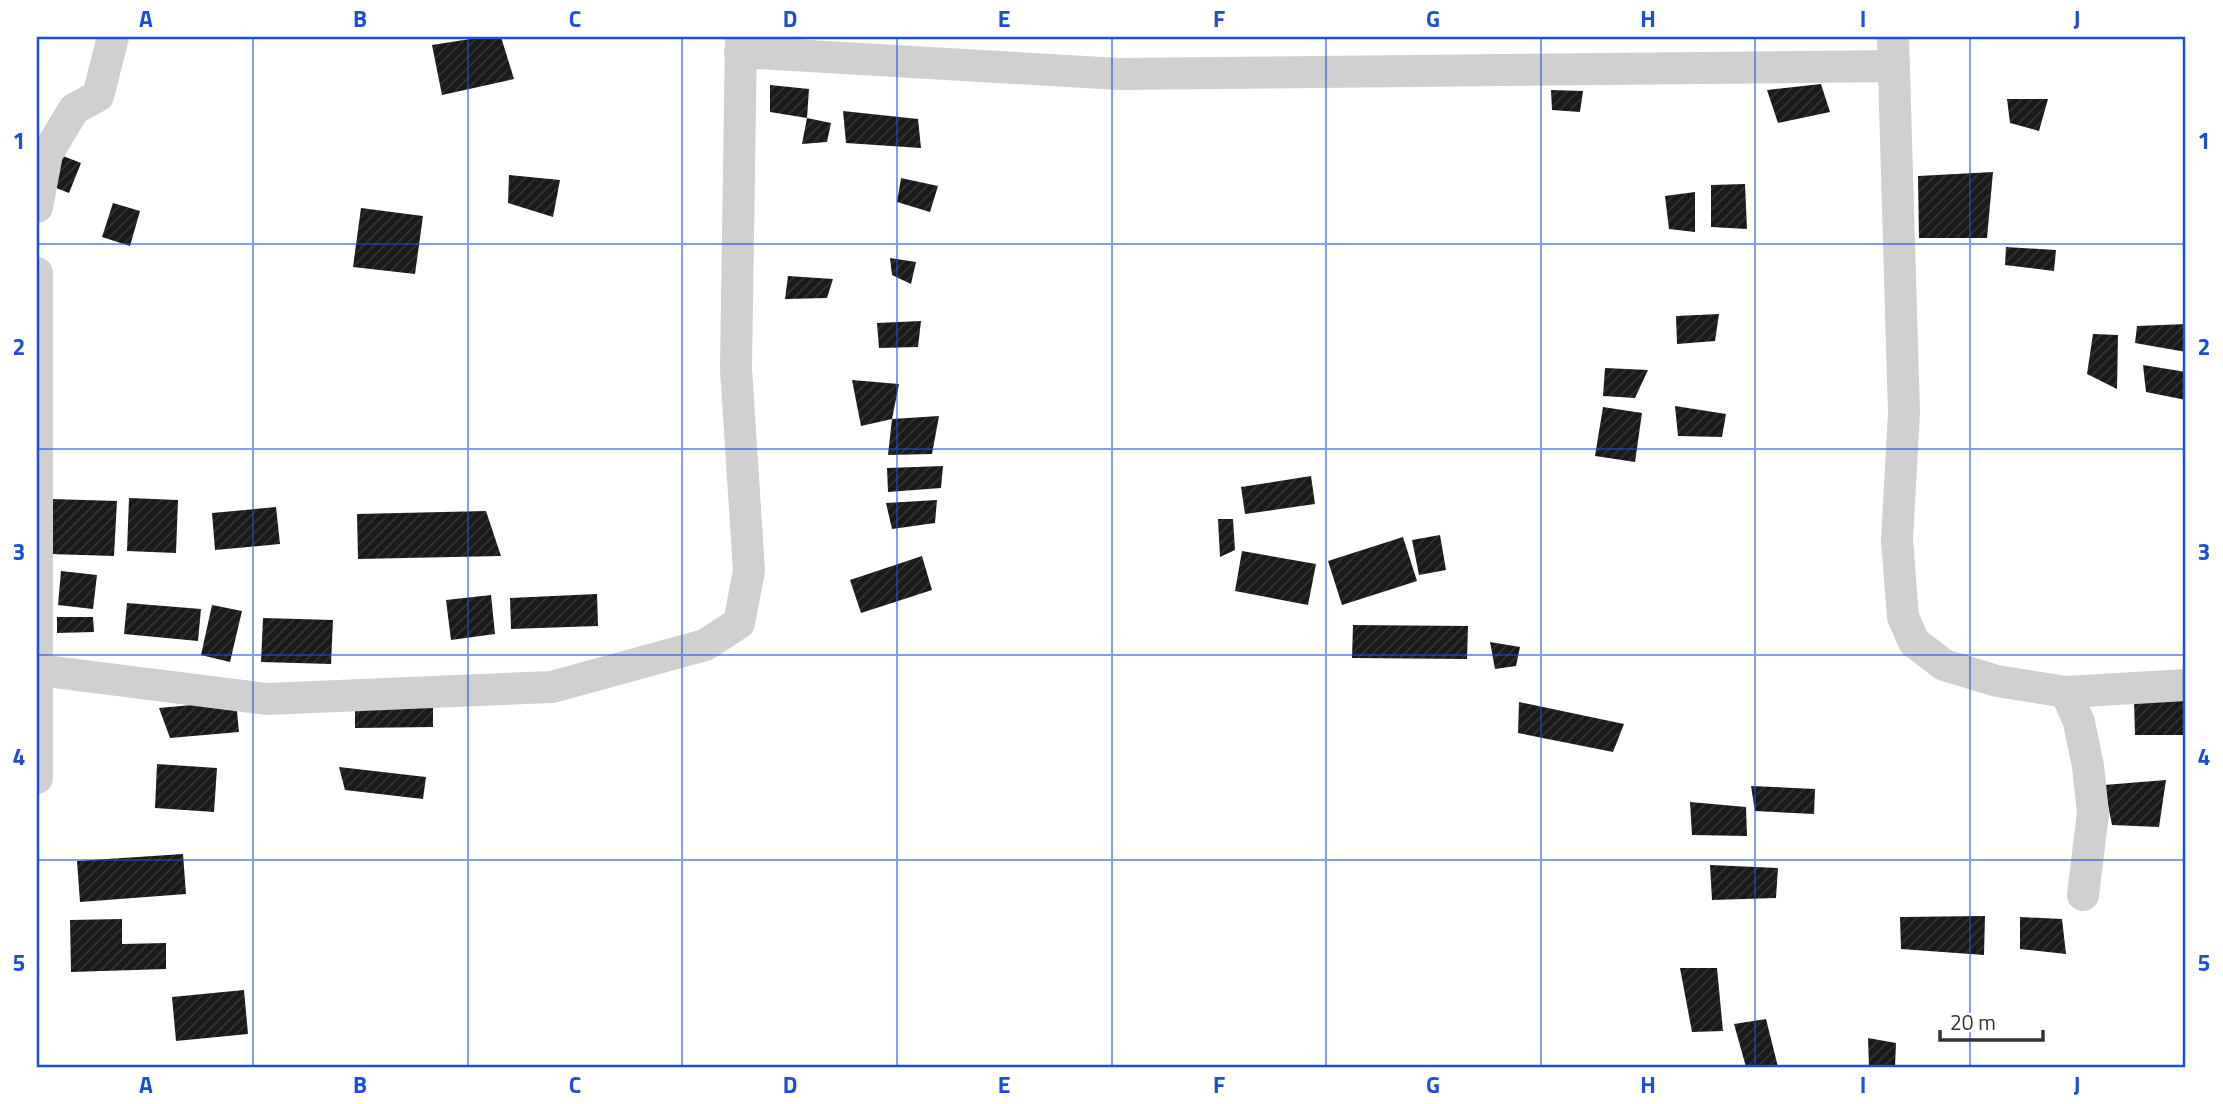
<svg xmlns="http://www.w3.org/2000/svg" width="2223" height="1104" viewBox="0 0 2223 1104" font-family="'Titillium Web',sans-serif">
  <defs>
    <pattern id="building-hatch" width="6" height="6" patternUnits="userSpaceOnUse" patternTransform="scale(1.75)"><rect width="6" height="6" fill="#1a1a1a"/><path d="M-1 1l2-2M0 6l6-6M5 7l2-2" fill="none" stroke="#333"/></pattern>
  </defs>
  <rect width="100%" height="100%" fill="#fff"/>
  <!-- building -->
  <path fill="url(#building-hatch)" d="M483 37H501L514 79 442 95 432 45Z
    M1821 84 1830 112 1778 123 1767 90Z
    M770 85 809 89 807 118 770 112Z
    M1551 90 1583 91 1580 112 1552 110Z
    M2007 99H2048L2039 131 2010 123Z
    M843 111 918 119 921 148 846 143Z
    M807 118 831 123 827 142 802 144Z
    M63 156 81 163 69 193 51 186Z
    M1993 172 1987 238H1919L1918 176Z
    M509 175 560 180 553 217 508 203Z
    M901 178 938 186 930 212 897 202Z
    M1745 184 1747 229 1711 227V185Z
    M1695 192V232L1669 229 1665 196Z
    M113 203 140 211 130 246 102 237Z
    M361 208 423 216 415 274 353 267Z
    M2006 247 2056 250 2054 271 2005 265Z
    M890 258 916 262 911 284 892 275Z
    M788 276 833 279 827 298 785 299Z
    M1719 314 1715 341 1677 344 1676 316Z
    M921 321 918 347 879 348 877 323Z
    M2186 324V352L2135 343 2137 326Z
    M2093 334 2118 335 2117 389 2087 374Z
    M2143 365 2186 372V400L2146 392Z
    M1605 368 1648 370 1635 398 1603 396Z
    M852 380 899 384 892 419 939 416 932 454 888 455 892 419 861 426Z
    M1675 406 1726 414 1722 437 1678 436Z
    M1603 407 1642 413 1635 462 1595 456Z
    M943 466 941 488 888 492 887 468Z
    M1311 476 1315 504 1245 514 1241 487Z
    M129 498 178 500 176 553 127 551Z
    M52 499 117 501 114 556 49 554Z
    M937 500 935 523 892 529 886 503Z
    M276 507 280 544 215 550 212 513Z
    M486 511 501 556 358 559 357 514Z
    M1218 519H1233L1235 550 1220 557Z
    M1440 535 1446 570 1419 575 1412 540Z
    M1403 537 1417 581 1342 605 1328 561Z
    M1242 551 1316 564 1308 605 1235 591Z
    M922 556 932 590 861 613 850 580Z
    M61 571 97 575 93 609 58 605Z
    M597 594 598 626 511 629 510 598Z
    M491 595 495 634 451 640 446 600Z
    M127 603 201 609 198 641 124 634Z
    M212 605 242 611 230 662 201 655Z
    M57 617H93L94 632 57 633Z
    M263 618 333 620 331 664 261 662Z
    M1353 625 1468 626 1467 659 1352 658Z
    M1490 642 1520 647 1516 666 1495 669Z
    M2186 698V735H2135L2134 699Z
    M236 701 239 732 170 738 159 708Z
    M355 702H433V727L355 728Z
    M1519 702 1624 724 1613 752 1518 733Z
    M157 764 217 768 214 812 155 808Z
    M339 767 426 777 423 799 345 790Z
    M2166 780 2159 827 2112 825 2104 785Z
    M1751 786 1815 789 1814 814 1755 811Z
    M1690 802 1746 807 1747 836 1692 835Z
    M183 854 186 894 80 902 77 861Z
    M1710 865 1778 868 1776 898 1712 900Z
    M1985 916 1984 955 1901 949 1900 917Z
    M2020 917 2062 919 2066 954 2020 949Z
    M122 919V944L166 943V969L71 972 70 920Z
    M1680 968H1717L1723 1031 1692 1032Z
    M244 990 248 1034 176 1041 172 997Z
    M1766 1019 1778 1067H1746L1734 1024Z
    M1868 1038 1896 1043 1895 1067H1869Z"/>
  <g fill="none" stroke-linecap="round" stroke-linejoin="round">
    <!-- street -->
    <path stroke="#d0d0d0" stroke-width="32" d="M1893 37 1904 413 1897 540 1903 617 1914 642 1944 665 1997 681 2066 692 2186 685
      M740 52 1119 74 1894 66
      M37 207 47 154 74 109 98 96 113 37
      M37 273V778
      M38 670 267 699 552 687 705 645 739 623 749 571 736 369 741 37
      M2066 692 2079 722 2088 766 2093 813 2083 895"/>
  </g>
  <!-- grid -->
  <path fill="none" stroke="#1d4ed8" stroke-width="2" stroke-opacity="0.55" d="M253 37V1067M468 37V1067M682 37V1067M897 37V1067M1112 37V1067M1326 37V1067M1541 37V1067M1755 37V1067M1970 37V1067M37 244H2186M37 449H2186M37 655H2186M37 860H2186"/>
  <!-- border -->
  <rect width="2223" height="1104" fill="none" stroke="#ffffff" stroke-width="77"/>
  <!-- scale -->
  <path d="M1940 1030v10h103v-10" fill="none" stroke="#333333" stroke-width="3.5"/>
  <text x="1950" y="1030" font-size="21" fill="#333333" stroke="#ffffff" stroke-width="5" paint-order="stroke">20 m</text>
  <rect x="38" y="38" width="2146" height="1028" fill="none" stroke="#1d4ed8" stroke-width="2.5"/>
  <g font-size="23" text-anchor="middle" font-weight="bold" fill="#1d4ed8">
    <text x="146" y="27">A</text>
    <text x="360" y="27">B</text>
    <text x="575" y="27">C</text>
    <text x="790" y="27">D</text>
    <text x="1004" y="27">E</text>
    <text x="1219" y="27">F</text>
    <text x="1433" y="27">G</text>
    <text x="1648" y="27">H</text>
    <text x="1863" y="27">I</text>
    <text x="2077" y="27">J</text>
    <text x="19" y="149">1</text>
    <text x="2204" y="149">1</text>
    <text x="19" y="355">2</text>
    <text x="2204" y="355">2</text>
    <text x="19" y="560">3</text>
    <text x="2204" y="560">3</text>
    <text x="19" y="765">4</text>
    <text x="2204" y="765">4</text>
    <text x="19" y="971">5</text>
    <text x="2204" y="971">5</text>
    <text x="146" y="1093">A</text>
    <text x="360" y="1093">B</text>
    <text x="575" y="1093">C</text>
    <text x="790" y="1093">D</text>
    <text x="1004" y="1093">E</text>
    <text x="1219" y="1093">F</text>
    <text x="1433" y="1093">G</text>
    <text x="1648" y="1093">H</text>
    <text x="1863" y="1093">I</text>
    <text x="2077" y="1093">J</text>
  </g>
</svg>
